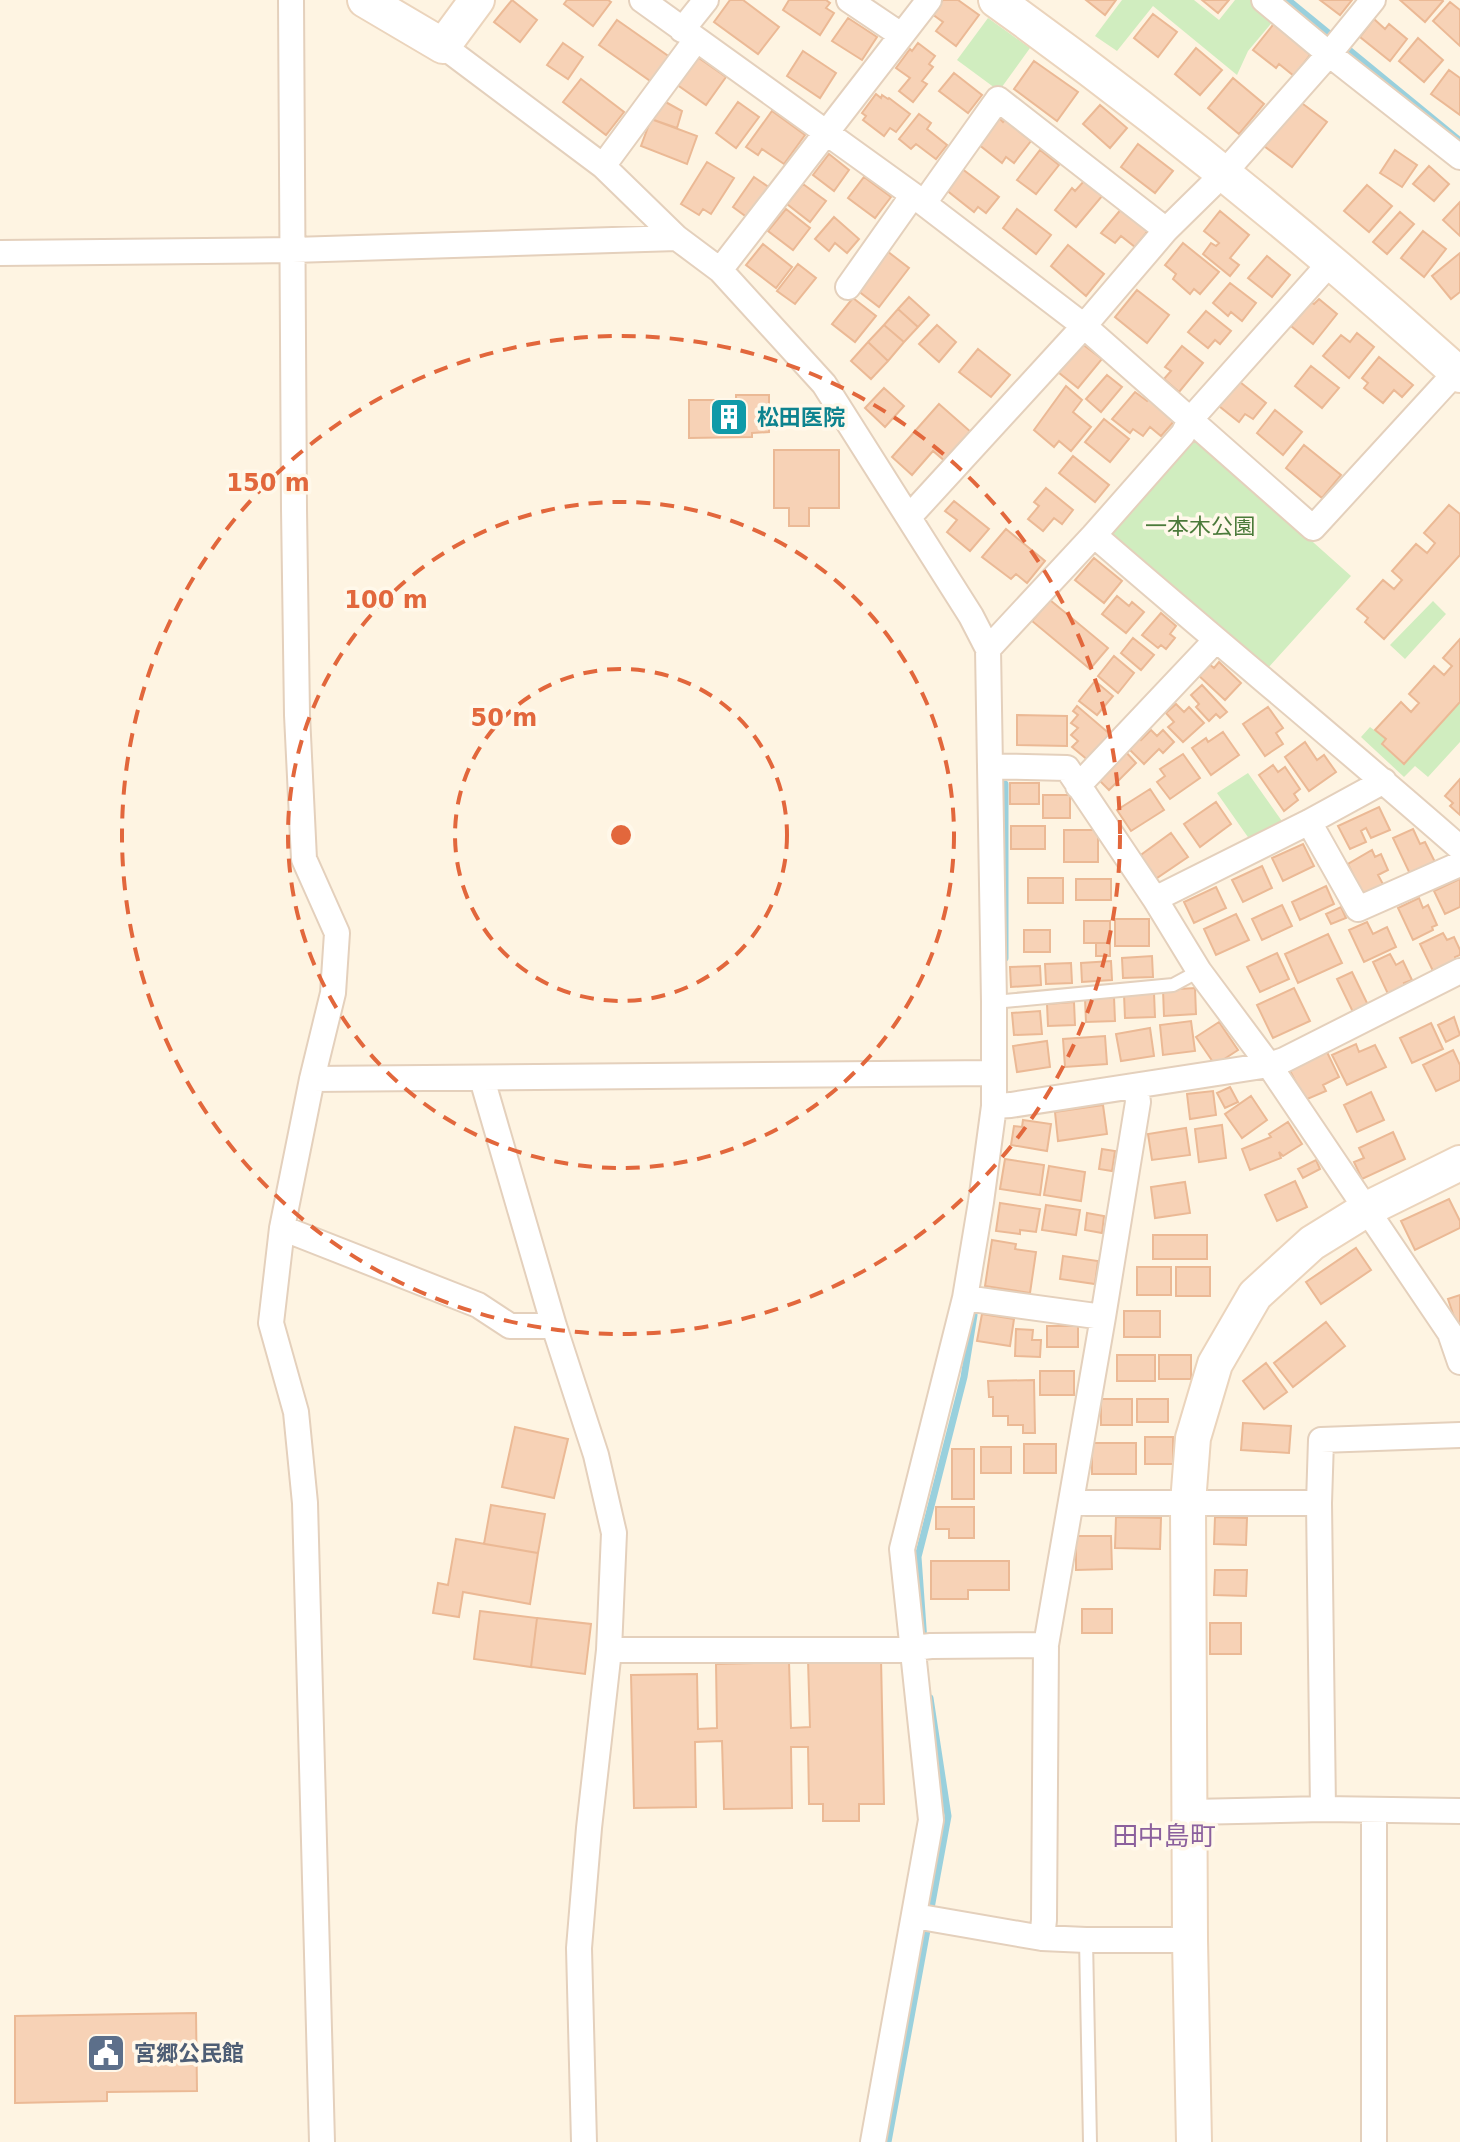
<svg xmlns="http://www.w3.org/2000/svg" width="1460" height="2142" viewBox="0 0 1460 2142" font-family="'DejaVu Sans','Noto Sans JP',sans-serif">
  <rect width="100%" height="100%" fill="#fef4e2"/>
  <!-- green -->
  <path fill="#d0edbf" d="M1122 0H1194L1219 20 1235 0H1252L1275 19 1248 51 1237 75 1153 6 1117 51 1095 36Z
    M988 18 1030 48 999 91 957 60Z
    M1190 443H1202L1351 576 1268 668 1113 537 1110 529Z
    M1433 601 1446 614 1405 659 1390 645Z
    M1460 702V742L1428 777 1415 766 1404 777 1361 737 1370 727 1386 739 1382 745 1404 764Z
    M1248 773 1284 824 1250 840 1217 793Z"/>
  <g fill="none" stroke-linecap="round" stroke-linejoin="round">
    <!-- stream -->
    <path stroke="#99d0dd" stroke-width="7" d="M1288 0 1460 141
      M1005 958V784
      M924 1642 918 1557 964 1377 974 1315
      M888 2142 948 1816 930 1698"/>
  </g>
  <!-- building -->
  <path fill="#f7d2b6" stroke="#ebb995" stroke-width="2" d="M512 0 537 20 520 42 494 22Z
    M567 0H608L611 2 593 26 564 4Z
    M730 0H743L779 27 758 54 714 22Z
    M789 0H826L830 3 826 8 834 13 820 35 783 10Z
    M943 0H958L979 15 956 46 936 31 943 22 932 14Z
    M1086 0H1116L1105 15Z
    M1202 0H1229L1218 13Z
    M1320 0H1352L1340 15Z
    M1400 0H1442L1443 1 1425 22Z
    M1450 2 1460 10V46L1433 21Z
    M1153 14 1177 32 1158 57 1134 38Z
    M848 18 877 37 862 60 832 41Z
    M1374 19 1385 29 1389 24 1407 39 1390 61 1360 37Z
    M617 20 674 60 656 85 599 45Z
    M1276 21 1313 51 1294 76 1279 64 1276 68 1253 50Z
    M1418 38 1443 60 1424 82 1399 61Z
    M563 43 583 57 568 79 547 65Z
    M918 43 935 56 929 64 933 67 922 81 927 84 913 102 899 91 910 78 896 68 910 49 912 51Z
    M1196 48 1222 70 1200 95 1175 74Z
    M803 51 836 73 820 98 787 76Z
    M696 56 726 77 706 105 676 84Z
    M1034 61 1078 92 1057 121 1014 89Z
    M1449 70 1460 78V115L1431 94Z
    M954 73 982 95 968 113 939 91Z
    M1233 78 1264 104 1239 134 1208 108Z
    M581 79 624 112 606 135 563 102Z
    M876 94 881 98 882 95 888 99 889 98 910 114 896 132 890 128 884 136 863 120 866 116 862 113Z
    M662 100 682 111 677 128 651 119Z
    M1299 101 1327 122 1292 167 1264 146Z
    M738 102 759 117 736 148 716 133Z
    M1100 105 1127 128 1110 148 1083 124Z
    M772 111 805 135 784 164 762 149 758 155 746 147Z
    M919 114 931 123 927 129 947 145 936 159 916 144 911 149 899 139Z
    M999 118 1003 122 1005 120 1031 141 1014 163 1006 157 1002 163 978 144Z
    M651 119 697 136 687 164 641 146Z
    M1138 144 1173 171 1155 193 1121 167Z
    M1040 150 1059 165 1036 194 1017 180Z
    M1395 150 1417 165 1402 187 1380 173Z
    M829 154 849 170 834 191 813 175Z
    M707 162 734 178 711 214 703 209 699 215 681 204Z
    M1429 166 1449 184 1434 201 1413 184Z
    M961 168 999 197 986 213 978 207 974 212 945 189Z
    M754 177 770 188 748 218 733 207Z
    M864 177 891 197 875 218 848 198Z
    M1084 181 1103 195 1076 227 1055 210 1072 188 1075 191Z
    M803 184 826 201 810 222 787 204Z
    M1367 185 1392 206 1369 232 1344 211Z
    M1460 202V236L1443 220Z
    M1123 207 1150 228 1135 247 1121 236 1115 243 1101 233Z
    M786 209 810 228 793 250 768 231Z
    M1017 209 1051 235 1036 254 1003 228Z
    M1220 211 1249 235 1230 258 1239 265 1230 276 1203 254 1211 243 1216 246 1219 243 1204 231Z
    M1400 212 1414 224 1387 254 1373 242Z
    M834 217 859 239 847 253 835 243 829 251 815 239Z
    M1423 231 1446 249 1424 277 1401 258Z
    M1183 243 1219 272 1200 294 1194 289 1190 294 1173 279 1176 274 1165 265Z
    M763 244 792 267 776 288 746 265Z
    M1068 245 1104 274 1086 296 1051 266Z
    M887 251 909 268 879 307 857 290Z
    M1460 253V292L1451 299 1432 276Z
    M1267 256 1290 275 1272 297 1248 278Z
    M798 264 816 278 795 304 777 291Z
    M1230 283 1256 303 1242 321 1231 312 1228 316 1213 303Z
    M1137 290 1169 315 1147 343 1115 317Z
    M909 297 929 315 918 327 898 309Z
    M853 298 876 316 855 342 832 324Z
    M1319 299 1337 314 1313 344 1291 326 1311 302 1314 304Z
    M898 309 918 327 904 342 884 325Z
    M1206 311 1231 331 1220 344 1215 340 1208 348 1188 332Z
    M884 325 904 342 888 361 868 342Z
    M937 325 956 342 939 362 919 344Z
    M1357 333 1374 347 1349 378 1323 356 1341 335 1350 342Z
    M868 342 888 361 871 379 851 361Z
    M1081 343 1102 359 1078 388 1058 372Z
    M1182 346 1203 363 1179 392 1164 379 1171 371 1165 367Z
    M978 349 1010 375 991 397 959 372Z
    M1379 357 1413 385 1402 397 1394 390 1383 403 1364 388 1368 383 1362 378Z
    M1311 366 1339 388 1322 408 1295 386Z
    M1107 375 1122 387 1101 412 1086 399Z
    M1240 382 1266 403 1253 419 1245 414 1239 422 1219 406Z
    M1066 386 1082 400 1073 412 1091 427 1071 451 1059 441 1054 447 1034 430Z
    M884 388 904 406 885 427 865 408Z
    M1135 392 1147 401 1149 399 1175 420 1161 436 1150 427 1143 436 1133 429 1130 433 1112 419Z
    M736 395H769V432L752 433V437L689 438V400H736Z
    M939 404 972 433 946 462 933 451 912 475 892 457Z
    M1275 410 1302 432 1283 455 1257 433Z
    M1104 419 1129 439 1110 462 1085 442Z
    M1304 445 1341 475 1322 498 1286 468Z
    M774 450H839V508H809V526H789V508H774Z
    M1073 456 1109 485 1095 502 1059 473Z
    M1046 488 1073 510 1062 524 1054 518 1043 531 1028 519 1039 506 1034 502Z
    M954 501 989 529 970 551 947 532 957 520 945 511Z
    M1449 505 1460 514V555L1384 639 1365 622 1368 618 1357 609 1383 580 1394 589 1402 580 1392 571 1416 544 1427 553 1435 543 1424 533Z
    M1006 529 1045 561 1027 583 1016 574 1011 579 982 557Z
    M1094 558 1122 581 1104 603 1075 580Z
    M1117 596 1129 606 1132 602 1144 612 1126 633 1102 614Z
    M1050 600 1108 648 1090 669 1032 621Z
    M1161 613 1176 626 1170 634 1175 638 1166 649 1161 645 1158 648 1142 635Z
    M1133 638 1154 655 1141 670 1121 653Z
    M1460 639V702L1404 764 1382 744 1386 739 1375 730 1401 702 1411 712 1419 703 1409 694 1434 666 1444 675 1452 666 1443 658Z
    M1114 656 1134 673 1118 693 1098 676Z
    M1219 662 1241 683 1225 700 1197 674 1208 663 1214 668Z
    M1095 681 1113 696 1097 715 1079 701Z
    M1202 685 1227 712 1220 718 1216 714 1209 721 1196 707 1199 704 1191 695Z
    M1176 704 1184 712 1189 707 1204 723 1183 742 1168 727 1174 722 1166 713Z
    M1077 706 1111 735 1089 761 1072 747 1078 741 1071 735 1078 728 1071 723 1078 715 1073 711Z
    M1268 707 1283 728 1276 733 1283 744 1265 756 1243 724Z
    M1017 715 1067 716V746L1017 745Z
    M1151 730 1157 736 1163 730 1174 742 1163 753 1159 749 1144 764 1127 747 1138 737 1141 740Z
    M1223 732 1239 755 1211 775 1192 748 1206 738 1208 742Z
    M1305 742 1317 760 1324 755 1336 772 1309 791 1285 757Z
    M1124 750 1136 763 1109 790 1096 777Z
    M1183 754 1200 778 1170 799 1157 782 1165 776 1160 769Z
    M1273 765 1278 772 1285 767 1300 789 1294 794 1298 800 1284 811 1259 775Z
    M1460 779V815L1450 806 1453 803 1445 796Z
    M1010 783H1039V804H1010Z
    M1150 789 1164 810 1131 831 1117 810Z
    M1043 795H1070V818H1043Z
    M1216 802 1231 824 1200 847 1184 824Z
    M1379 807 1390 830 1371 838 1366 828 1361 831 1366 842 1350 849 1338 826Z
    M1011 826H1045V849H1011Z
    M1413 829 1420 844 1425 842 1435 862 1410 874 1393 838Z
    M1064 830H1098V862H1064Z
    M1171 833 1188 857 1154 880 1138 857Z
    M1303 844 1314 866 1283 881 1272 858Z
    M1372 850 1375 857 1381 854 1388 870 1378 875 1384 886 1363 896 1348 864Z
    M1262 866 1272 888 1243 902 1232 880Z
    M1028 878H1063V903H1028Z
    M1076 879H1111V900H1076Z
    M1460 879V907L1445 914 1434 891Z
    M1326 886 1334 904 1300 920 1292 902Z
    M1216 887 1226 908 1194 923 1184 902Z
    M1419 898 1423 908 1428 905 1437 925 1432 927 1433 930 1413 940 1398 908Z
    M1282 905 1292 926 1262 940 1252 919Z
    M1341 907 1346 918 1331 924 1326 914Z
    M1236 914 1249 940 1216 955 1204 929Z
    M1115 919H1149V946H1115Z
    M1084 921H1110V943H1084Z
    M1367 922 1373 934 1387 927 1396 947 1364 962 1349 930Z
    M1024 930H1050V952H1024Z
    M1443 933 1447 940 1454 937 1460 950V955L1455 957 1456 961 1433 971 1420 944Z
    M1328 934 1342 963 1298 983 1285 954Z
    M1096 943H1110V956H1096Z
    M1277 953 1289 979 1260 992 1247 967Z
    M1390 954 1396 965 1403 961 1412 980 1404 983 1405 985 1388 994 1373 962Z
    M1152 956 1153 977 1123 978 1122 958Z
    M1111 961 1112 980 1082 982 1081 963Z
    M1071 963 1072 983 1046 984 1045 964Z
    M1040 966 1041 985 1011 987 1010 967Z
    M1352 972 1368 1005 1353 1012 1337 979Z
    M1195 988 1196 1014 1164 1016 1163 990Z
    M1294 988 1310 1021 1273 1038 1257 1005Z
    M1154 993 1155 1017 1125 1018 1124 994Z
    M1114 997 1115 1021 1086 1022 1085 999Z
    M1074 1002 1075 1025 1048 1026 1047 1004Z
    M1040 1011 1042 1034 1014 1035 1012 1013Z
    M1454 1017 1460 1035 1446 1042 1438 1025Z
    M1191 1021 1195 1051 1163 1055 1160 1025Z
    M1219 1022 1238 1050 1215 1065 1196 1037Z
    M1431 1023 1443 1049 1412 1063 1400 1038Z
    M1150 1028 1154 1056 1121 1061 1116 1034Z
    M1105 1036 1107 1064 1065 1067 1063 1039Z
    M1047 1041 1050 1067 1017 1072 1013 1046Z
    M1356 1044 1359 1052 1375 1045 1386 1067 1347 1085 1332 1055Z
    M1326 1050 1339 1077 1323 1085 1326 1091 1305 1100 1288 1067Z
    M1453 1050 1460 1065V1080L1436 1091 1423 1065Z
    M1230 1087 1238 1102 1225 1108 1217 1093Z
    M1213 1091 1216 1115 1190 1119 1187 1094Z
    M1371 1092 1384 1120 1357 1132 1344 1105Z
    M1251 1096 1267 1120 1242 1138 1225 1114Z
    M1103 1105 1107 1134 1058 1141 1055 1112Z
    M1023 1120 1051 1124 1047 1151 1011 1145 1014 1126 1022 1127Z
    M1288 1122 1302 1144 1283 1156 1279 1152 1281 1158 1250 1170 1242 1149 1271 1137 1269 1134Z
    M1222 1125 1226 1158 1199 1162 1195 1129Z
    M1186 1128 1190 1155 1152 1160 1148 1134Z
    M1393 1132 1405 1159 1362 1179 1354 1162 1364 1158 1359 1148Z
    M1102 1149 1115 1151 1112 1171 1099 1169Z
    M1005 1159 1044 1165 1040 1195 1000 1189Z
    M1316 1160 1320 1169 1303 1178 1298 1169Z
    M1049 1166 1085 1172 1081 1201 1044 1195Z
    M1295 1181 1307 1207 1277 1221 1265 1195Z
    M1185 1182 1190 1213 1155 1218 1151 1187Z
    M1449 1199 1460 1221V1228L1415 1250 1401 1221Z
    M1000 1203 1040 1209 1036 1232 1020 1230V1234L996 1231Z
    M1046 1205 1080 1210 1076 1235 1042 1230Z
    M1087 1213 1104 1216 1102 1233 1085 1230Z
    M1153 1235H1207V1259H1153Z
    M992 1240 1016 1244 1015 1249 1036 1252 1030 1293 985 1286Z
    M1356 1248 1371 1270 1321 1304 1306 1282Z
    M1063 1256 1098 1261 1095 1284 1060 1279Z
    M1137 1267H1171V1295H1137Z
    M1176 1267H1210V1296H1176Z
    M1460 1295V1328L1458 1329 1448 1299Z
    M1124 1311H1160V1337H1124Z
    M982 1314 1014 1319 1010 1346 977 1341Z
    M1326 1322 1345 1346 1293 1387 1274 1363Z
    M1047 1326H1078V1347H1047Z
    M1016 1329 1033 1330 1032 1340H1041L1040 1357 1015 1356Z
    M1117 1355H1155V1381H1117Z
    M1159 1355H1191V1379H1159Z
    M1266 1363 1287 1392 1264 1409 1243 1381Z
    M1040 1371H1074V1395H1040Z
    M1034 1380 1035 1433H1023V1425H1008V1416H993V1397H989L988 1381Z
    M1101 1399H1132V1425H1101Z
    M1137 1399H1168V1422H1137Z
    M1243 1423 1291 1426 1289 1453 1241 1450Z
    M515 1427 568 1439 554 1498 502 1487Z
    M1145 1437H1173V1464H1145Z
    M1092 1443H1136V1474H1092Z
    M1024 1444H1056V1473H1024Z
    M981 1447H1011V1473H981Z
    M952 1449H974V1499H952Z
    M491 1505 545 1514 538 1553 484 1544Z
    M936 1507H974V1538H949V1529H936Z
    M1116 1517 1161 1518 1160 1549 1115 1548Z
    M1215 1517 1247 1518 1246 1545 1214 1544Z
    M1076 1536H1111L1112 1569 1076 1570Z
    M456 1539 538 1553 530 1604 463 1592 459 1617 433 1613 438 1583 448 1585Z
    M931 1561H1009V1590H968V1599H931Z
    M1215 1570H1247L1246 1596 1214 1595Z
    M1082 1609H1112V1633H1082Z
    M480 1611 537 1618 531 1667 474 1659Z
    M537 1618 591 1624 585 1674 531 1667Z
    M1210 1623H1241V1654H1210Z
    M881 1658 884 1804H859V1821H823V1804H809L808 1747H791L792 1808 724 1809 722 1741 695 1742 696 1807 634 1808 631 1675 697 1674 698 1729 717 1728 716 1664 789 1662 791 1728 810 1727 808 1660Z
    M196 2013 197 2091 107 2092V2101L15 2103V2016Z"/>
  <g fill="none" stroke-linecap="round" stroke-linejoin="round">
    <!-- lane casing -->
    <g stroke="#e4d0bc" stroke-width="16">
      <path id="lane" d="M994 1002 1173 985 1199 971
        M1086 1940 1090 2142"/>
    </g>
    <!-- street casing -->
    <g stroke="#e4d0bc" stroke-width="28">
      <path id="street" d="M291 0 294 509 297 715 304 859 337 933 333 993 312 1079 282 1228 271 1323 296 1412 305 1503 322 2142
        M642 0 913 195 1084 326 1313 528 1456 372
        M849 0 901 35
        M1264 0 1329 54 1460 157
        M682 30 706 0
        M443 46 603 166 677 238 720 270 824 384 971 616 988 649 994 1002V1106L981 1202 965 1298 902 1549 931 1820 873 2142
        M603 166 696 40
        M924 203 998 99 1166 230
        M0 253 293 250 677 238
        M720 270 929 0
        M848 287 913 195
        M909 517 1084 326 1166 230 1224 173 1329 54 1373 0
        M1094 535C1215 640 1339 742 1460 848
        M988 649 1094 535 1183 434 1190 420 1330 263
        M990 766 1067 768 1155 899 1199 971 1269 1065 1450 1333 1460 1362
        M1078 786 1215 641
        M1309 822 1358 909 1460 864
        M1155 899 1309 822 1384 781
        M312 1079 994 1073
        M482 1079 554 1326 596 1455 614 1533 609 1650 589 1828 579 1948 584 2142
        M994 1106 1011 1105 1269 1065 1284 1060 1460 971
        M282 1228 478 1305 510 1326H554
        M965 1298 1103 1317
        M1072 1501 1086 1503H1319
        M609 1650H895L931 1646 1046 1645
        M1323 1809 1319 1503 1321 1440 1460 1435
        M1191 1812 1323 1809 1460 1811
        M915 1916 1042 1938 1086 1940H1190
        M1042 1938 1044 1920 1046 1645 1103 1317 1138 1102 1136 1086
        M1374 2142V1811"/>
    </g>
    <!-- secondary casing -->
    <g stroke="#ebd4bc" stroke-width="38">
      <path id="secondary" d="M365 0 443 46 477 0
        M996 0C1158 116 1312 242 1460 375
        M1194 2142 1190 1940 1188 1503 1193 1438 1215 1364 1255 1295 1312 1243 1367 1209 1460 1163"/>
    </g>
    <!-- lane -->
    <use href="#lane" stroke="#fff" stroke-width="12"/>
    <!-- street -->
    <use href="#street" stroke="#fff" stroke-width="24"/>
    <!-- secondary -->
    <use href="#secondary" stroke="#fff" stroke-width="34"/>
  </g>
  <!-- distance rings -->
  <g fill="none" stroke="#e2673c" stroke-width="4" stroke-dasharray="14 10">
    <circle cx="621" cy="835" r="166"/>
    <circle cx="621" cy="835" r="333"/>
    <circle cx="621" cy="835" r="499"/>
  </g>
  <!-- icons -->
  <defs>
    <g id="building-square" transform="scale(2)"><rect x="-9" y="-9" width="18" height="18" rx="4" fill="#0f9aa8" stroke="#fff8ea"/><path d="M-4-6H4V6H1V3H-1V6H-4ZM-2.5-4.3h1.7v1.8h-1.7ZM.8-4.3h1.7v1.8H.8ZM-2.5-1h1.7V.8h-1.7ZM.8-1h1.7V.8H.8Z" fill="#fff"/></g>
    <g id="civic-square" transform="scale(2)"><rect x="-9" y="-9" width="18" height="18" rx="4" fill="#5c6f8a" stroke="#fff8ea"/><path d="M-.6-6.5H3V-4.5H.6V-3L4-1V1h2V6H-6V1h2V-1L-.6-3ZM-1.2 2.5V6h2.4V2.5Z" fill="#fff"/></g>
  </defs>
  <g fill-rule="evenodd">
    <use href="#building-square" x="729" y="417"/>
    <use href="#civic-square" x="106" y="2053"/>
  </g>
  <g text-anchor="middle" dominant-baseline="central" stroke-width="7" stroke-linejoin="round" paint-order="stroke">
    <!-- culture labels -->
    <g font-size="22" font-weight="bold" fill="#0d838f" stroke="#fff8ea" text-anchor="start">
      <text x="757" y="417">松田医院</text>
    </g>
    <!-- park labels -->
    <g font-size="22" fill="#4b7a3a" stroke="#fff8ea">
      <text x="1200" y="526">一本木公園</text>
    </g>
    <!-- service labels -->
    <g font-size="22" font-weight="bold" fill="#4e5e75" stroke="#fff8ea" text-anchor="start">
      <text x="134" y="2053">宮郷公民館</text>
    </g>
    <!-- quarter labels -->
    <g font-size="26" fill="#8b609d" stroke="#fff8ea">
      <text x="1164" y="1836">田中島町</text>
    </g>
  </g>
  <circle cx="621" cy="835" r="12" fill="#e2673c" stroke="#fff8ea" stroke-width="4"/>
  <g font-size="24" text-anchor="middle" font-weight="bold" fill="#e2673c" stroke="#fff8ea" stroke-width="7" stroke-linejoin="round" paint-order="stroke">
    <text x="268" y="491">150 m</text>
    <text x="386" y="608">100 m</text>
    <text x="504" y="726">50 m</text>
  </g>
</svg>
